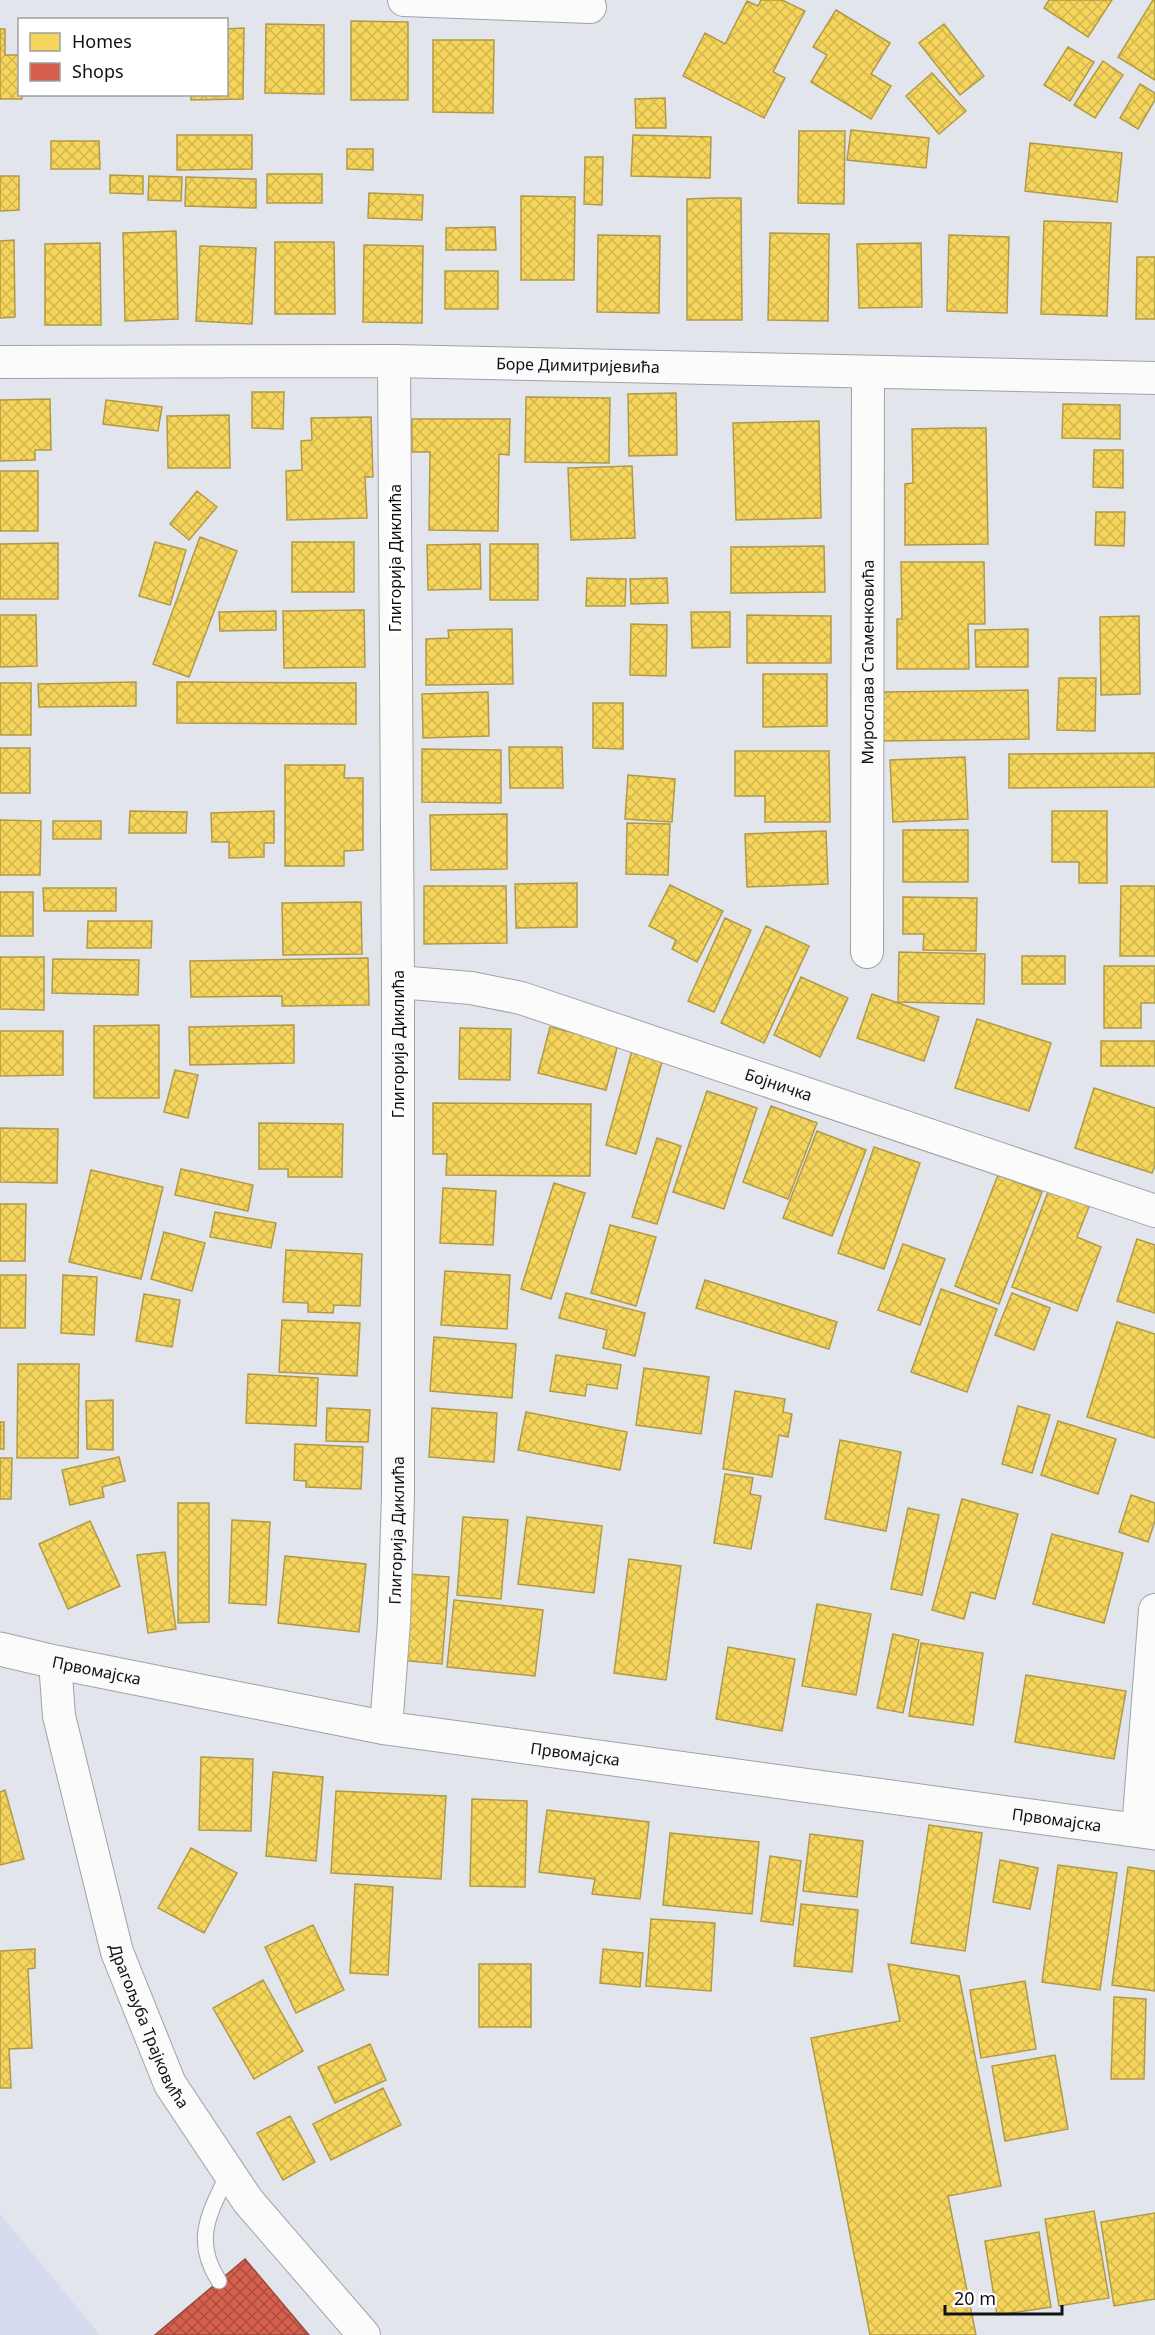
<svg xmlns="http://www.w3.org/2000/svg" width="1155" height="2335" viewBox="0 0 1155 2335" font-family="'Noto Sans',sans-serif">
  <defs>
    <pattern id="homes-cross-hatch" width="8" height="8" patternUnits="userSpaceOnUse" patternTransform="scale(1.5)"><rect width="8" height="8" fill="#f6d55c"/><path d="M0 0l8 8M0 8l8-8" fill="none" stroke="#d2b64f"/></pattern>
    <pattern id="shops-cross-hatch" width="8" height="8" patternUnits="userSpaceOnUse" patternTransform="scale(1.5)"><rect width="8" height="8" fill="#d6604d"/><path d="M0 0l8 8M0 8l8-8" fill="none" stroke="#ac4e3f"/></pattern>
  </defs>
  <rect width="100%" height="100%" fill="#e3e5ed"/>
  <!-- grass -->
  <path fill="#d7dbf0" d="M0 2214 100 2335H0Z"/>
  <!-- homes -->
  <path fill="url(#homes-cross-hatch)" stroke="#b19a47" stroke-width="1.5" d="M761 0H782L805 11 773 72 785 78 764 118 683 76 705 33 725 44 747 1 758 6Z
    M1049 0H1112L1088 37 1044 8Z
    M1153 0H1155V80L1118 57Z
    M836 10 890 43 871 74 891 86 871 119 811 82 827 55 813 47Z
    M351 21 408 22V100H351Z
    M266 24 324 25V94L265 93Z
    M944 24 984 76 960 95 919 43Z
    M244 28 243 99 191 100V94H226V29Z
    M0 29H5V55H20V94H22V99H0Z
    M433 40H494L493 113 433 112Z
    M1068 47 1094 62 1070 101 1044 85Z
    M1103 61 1123 75 1095 118 1074 105Z
    M932 73 966 111 939 134 906 96Z
    M1140 84 1155 93V100L1138 129 1120 118Z
    M665 98 666 128H636L635 99Z
    M851 130 929 138 926 168 847 160Z
    M799 131H845L844 204 798 203Z
    M177 135H252V169L177 170Z
    M633 135 711 137 710 178 631 176Z
    M51 141H99L100 169H51Z
    M1030 143 1122 153 1117 202 1025 191Z
    M347 149H373V170L347 169Z
    M585 157H603L602 205 584 204Z
    M267 174H322V203H267Z
    M110 175 143 176V194L110 193Z
    M0 176H19V210L0 211Z
    M149 176 182 177 181 201 148 200Z
    M186 177 256 179V208L185 206Z
    M369 193 423 195 422 220 368 218Z
    M521 196 575 197 574 280H521Z
    M714 198H741L742 320H687V199Z
    M1044 221 1111 223 1107 316 1041 314Z
    M495 227 496 250H446V228Z
    M176 231 178 319 125 321 123 233Z
    M770 233 829 234 828 321 768 320Z
    M598 235 660 236 659 313 597 312Z
    M949 235 1009 237 1007 313 947 311Z
    M14 240 15 317 0 318V241Z
    M275 242H334L335 314H275Z
    M100 243 101 325H45V244Z
    M921 243 922 307 859 308 857 244Z
    M364 245 423 246 422 323 363 322Z
    M200 246 256 248 252 324 196 321Z
    M1137 257H1155V319H1136Z
    M445 271H498V309H445Z
    M252 392H284L283 429 252 428Z
    M676 393 677 455 629 456 628 394Z
    M526 397 610 398 609 463 525 462Z
    M50 399 51 450H35V460L0 461V400Z
    M106 400 162 407 158 431 103 424Z
    M1063 404 1120 405V439L1062 438Z
    M229 415 230 468H168L167 416Z
    M371 417 373 477H365L367 518 287 520 286 471 302 470 301 441 312 440 311 418Z
    M412 419H510L509 455 499 454 498 531 429 530 430 452H412Z
    M819 421 821 518 736 520 733 423Z
    M952 428H986L988 544 905 545V484L913 483 912 429Z
    M1094 450H1123V488L1093 487Z
    M632 466 635 538 571 540 568 468Z
    M0 471H38V531H0Z
    M197 491 217 507 189 540 170 524Z
    M1096 512H1125L1124 546 1095 545Z
    M200 537 237 551 189 677 153 664Z
    M155 542 186 550 170 605 139 596Z
    M292 542H354V592H292Z
    M58 543V599H0V544Z
    M480 544 481 589 428 590 427 545Z
    M490 544H538V600H490Z
    M824 546 825 592 731 593V547Z
    M901 562H984L985 624H968L969 669H897V619H902Z
    M587 578 626 579 625 606H586Z
    M667 578 668 603 631 604 630 579Z
    M364 610 365 667 284 668 283 611Z
    M276 611V630L220 631 219 612Z
    M691 612H730V647L692 648Z
    M0 615H36L37 666 0 667Z
    M747 615 831 616V663H747Z
    M1139 616 1140 694 1101 695 1100 617Z
    M631 624 667 625 666 676 630 675Z
    M512 629 513 684 426 685V639L449 638 448 630Z
    M1028 629V667H976L975 630Z
    M763 674H827V726L763 727Z
    M1059 678H1096L1095 731 1057 730Z
    M136 682V706L39 707 38 684Z
    M177 682 356 683V724L177 723Z
    M0 683H31V735H0Z
    M1028 690 1029 739 881 741V692Z
    M488 692 489 736 423 738 422 694Z
    M593 703H623V749L593 748Z
    M509 747H562L563 788H510Z
    M0 748H30V793H0Z
    M422 749 501 750V803L422 802Z
    M735 751H829L830 822H765V796H735Z
    M1155 753V787L1009 788V754Z
    M965 757 968 819 893 822 890 760Z
    M285 765H345L344 778H363V850L344 851V866H285Z
    M628 775 675 779 672 822 625 819Z
    M130 811 187 812 186 833H129Z
    M274 811V843H264V857L229 858V842H212L211 813Z
    M1052 811H1107V883H1079V862H1052Z
    M507 814V869L431 870 430 815Z
    M0 820 41 821 40 875H0Z
    M53 821H101V839H53Z
    M627 823 670 824 668 875 626 874Z
    M903 830H968V882H903Z
    M826 831 828 884 747 887 745 834Z
    M577 883V927L516 928 515 884Z
    M670 885 723 911 697 962 672 949 676 940 649 926Z
    M424 886H506L507 943 424 944Z
    M1121 886H1155V956H1120Z
    M43 888H116V911H44Z
    M0 892H33V936H0Z
    M903 897 977 898 976 951 923 950 924 934H903Z
    M361 902 362 954 283 955 282 903Z
    M725 918 751 930 714 1012 688 1001Z
    M88 921H152L151 948H87Z
    M766 926 809 946 764 1043 721 1023Z
    M899 952 985 954 984 1004 898 1002Z
    M1022 956H1065V984H1022Z
    M0 957H44V1010L0 1009Z
    M368 958 369 1005 282 1006V996L191 997 190 961Z
    M53 959 139 960 138 995 52 993Z
    M1104 966H1155V1003H1141V1028H1104Z
    M801 977 848 998 820 1057 774 1035Z
    M872 994 939 1017 924 1061 857 1038Z
    M977 1019 1051 1043 1029 1111 955 1088Z
    M159 1025V1098H94V1026Z
    M294 1025V1063L190 1065 189 1027Z
    M550 1027 618 1044 606 1090 538 1073Z
    M460 1028 511 1029 510 1080 459 1079Z
    M0 1031H63V1075L0 1076Z
    M1101 1041H1155V1066H1101Z
    M633 1047 664 1055 636 1154 606 1145Z
    M175 1070 198 1075 188 1118 164 1112Z
    M1094 1088 1155 1108V1165L1152 1173 1075 1148Z
    M707 1091 757 1108 724 1209 673 1192Z
    M433 1103 591 1104 590 1176 446 1175 447 1154H433Z
    M771 1106 817 1123 788 1199 743 1182Z
    M259 1123 343 1124 342 1177H288V1169H259Z
    M0 1128 58 1129 57 1183 0 1182Z
    M817 1131 866 1150 832 1236 783 1218Z
    M657 1138 681 1146 657 1224 632 1217Z
    M874 1147 920 1163 884 1269 838 1253Z
    M181 1169 253 1185 248 1211 175 1195Z
    M91 1170 163 1187 141 1279 69 1262Z
    M998 1175 1042 1192 999 1304 955 1286Z
    M554 1183 585 1193 551 1299 521 1289Z
    M1051 1184 1092 1199 1077 1237 1101 1247 1077 1311 1012 1287Z
    M443 1188 496 1191 493 1245 440 1243Z
    M0 1204H26L25 1261H0Z
    M215 1212 276 1223 271 1248 210 1237Z
    M610 1225 656 1237 636 1306 591 1293Z
    M164 1232 205 1243 192 1291 151 1279Z
    M1137 1239 1155 1245V1313L1117 1301Z
    M903 1244 945 1259 920 1325 878 1310Z
    M286 1250 362 1254 360 1306 334 1305 333 1313 308 1312V1303L283 1302Z
    M445 1271 510 1275 507 1329 441 1325Z
    M0 1275H26L25 1328H0Z
    M63 1275 97 1277 94 1335 61 1333Z
    M705 1280 837 1322 829 1349 696 1308Z
    M941 1289 997 1309 967 1392 911 1372Z
    M566 1293 645 1313 635 1356 603 1348 607 1330 559 1318Z
    M1012 1293 1050 1308 1034 1350 995 1335Z
    M144 1294 180 1300 172 1347 136 1341Z
    M282 1320 360 1323 357 1376 279 1372Z
    M1117 1322 1155 1334V1438L1087 1417Z
    M434 1337 516 1344 512 1398 430 1391Z
    M556 1355 621 1365 617 1389 587 1384 585 1396 550 1391Z
    M18 1364H79L78 1458H17Z
    M644 1368 709 1377 701 1434 636 1425Z
    M248 1374 318 1378 316 1426 246 1423Z
    M735 1391 785 1399 783 1412 792 1414 788 1437 779 1435 772 1477 723 1469Z
    M113 1400V1450L87 1449 86 1401Z
    M1018 1406 1050 1415 1032 1473 1002 1464Z
    M327 1408 370 1410 368 1442 326 1441Z
    M432 1408 497 1413 494 1462 429 1457Z
    M526 1412 627 1432 620 1470 518 1450Z
    M1058 1421 1116 1439 1098 1494 1041 1475Z
    M0 1422H4V1449H0Z
    M840 1440 901 1452 886 1531 825 1519Z
    M295 1444 363 1447 361 1489 306 1487V1481L294 1480Z
    M119 1457 125 1481 102 1487 104 1497 70 1505 62 1470Z
    M0 1458H12L11 1499H0Z
    M725 1474 753 1478 750 1494 761 1496 751 1549 714 1543Z
    M1131 1495 1155 1503V1521L1148 1542 1119 1532Z
    M962 1499 1018 1514 995 1599 971 1592 964 1619 932 1610Z
    M178 1503H209V1622L178 1623Z
    M908 1508 939 1515 922 1595 891 1589Z
    M463 1517 508 1520 501 1599 457 1595Z
    M527 1517 602 1526 594 1593 518 1584Z
    M232 1520 270 1522 266 1605 229 1603Z
    M90 1521 120 1586 68 1609 39 1544Z
    M1052 1534 1123 1553 1104 1623 1033 1604Z
    M165 1552 176 1629 148 1633 137 1555Z
    M285 1556 366 1564 359 1632 278 1623Z
    M629 1559 681 1566 666 1680 614 1673Z
    M408 1574 449 1577 442 1664 400 1660Z
    M454 1600 543 1610 535 1676 447 1667Z
    M817 1604 871 1614 856 1695 802 1686Z
    M893 1634 919 1640 903 1713 877 1708Z
    M921 1643 983 1653 973 1725 909 1716Z
    M728 1647 795 1659 782 1731 716 1719Z
    M1026 1675 1126 1691 1114 1759 1015 1742Z
    M201 1757 253 1759 251 1831 199 1830Z
    M273 1772 323 1777 316 1861 266 1856Z
    M5 1790 24 1859 0 1865V1792Z
    M336 1791 446 1796 441 1879 331 1873Z
    M472 1799 527 1801 525 1887 470 1886Z
    M547 1810 649 1822 640 1899 592 1894 595 1879 539 1872Z
    M929 1825 982 1833 965 1951 911 1943Z
    M670 1833 759 1842 752 1914 663 1905Z
    M810 1834 863 1841 857 1897 803 1891Z
    M191 1848 237 1873 204 1933 158 1908Z
    M770 1856 801 1861 793 1925 761 1921Z
    M1000 1860 1038 1868 1030 1909 993 1902Z
    M1058 1865 1117 1873 1100 1990 1042 1982Z
    M1128 1867 1155 1871V1991L1112 1985Z
    M355 1884 393 1887 388 1975 350 1973Z
    M801 1904 858 1910 852 1972 794 1966Z
    M651 1919 715 1923 711 1991 646 1986Z
    M313 1925 344 1990 296 2013 265 1947Z
    M35 1949V1968L28 1969 32 2048 9 2049 11 2088H0V1951Z
    M603 1949 643 1953 640 1987 600 1983Z
    M479 1964H531V2027H479Z
    M888 1964 959 1976 1001 2186 948 2196 976 2335H870L811 2038 900 2021Z
    M263 1980 303 2051 254 2079 213 2008Z
    M1025 1981 1036 2049 981 2058 970 1990Z
    M1114 1997 1146 1999 1144 2079H1111Z
    M370 2044 386 2080 335 2103 318 2067Z
    M1055 2055 1068 2129 1005 2141 992 2066Z
    M383 2088 401 2125 331 2160 313 2124Z
    M290 2116 315 2162 283 2180 257 2133Z
    M1094 2211 1109 2298 1059 2306 1045 2219Z
    M1155 2213V2299L1114 2306 1101 2222Z
    M1039 2232 1051 2307 997 2315 985 2241Z"/>
  <!-- shops -->
  <path fill="url(#shops-cross-hatch)" stroke="#9b483c" stroke-width="1.5" d="M245 2259 309 2335H155L219 2281Z"/>
  <g fill="none" stroke-linecap="round" stroke-linejoin="round">
    <!-- lane casing -->
    <g stroke="#a1a2a8" stroke-width="17">
      <path id="lane" d="M219 2281C192 2240 210 2212 229 2172"/>
    </g>
    <!-- street casing -->
    <g stroke="#a1a2a8" stroke-width="34">
      <g id="street">
        <path d="M404 0 590 7"/>
        <path id="s1" d="M0 362 394 361 1155 378"/>
        <path id="s2" d="M867 952 868 373"/>
        <path id="s3" d="M398 982 471 988 521 998 1155 1211"/>
        <path id="s4" d="M55 1662 59 1716 117 1952 170 2084 248 2201 364 2335"/>
        <path id="s5" d="M386 1728 394 1622 398 1496V982L394 361"/>
        <path d="M1138 1830 1155 1610"/>
      </g>
    </g>
    <!-- secondary casing -->
    <g stroke="#a1a2a8" stroke-width="35">
      <g id="secondary">
        <path id="s6" d="M0 1649 55 1662 386 1728 1155 1833"/>
      </g>
    </g>
    <!-- lane -->
    <use href="#lane" stroke="#fbfbfc" stroke-width="15"/>
    <!-- street -->
    <use href="#street" stroke="#fbfbfc" stroke-width="32"/>
    <!-- secondary -->
    <use href="#secondary" stroke="#fbfbfc" stroke-width="33"/>
  </g>
  <g text-anchor="middle" dominant-baseline="central" stroke-width="6" stroke-linejoin="round" paint-order="stroke">
    <!-- street labels -->
    <g font-size="16" fill="#101116" stroke="#fff">
      <text stroke="none"><textPath href="#s1" startOffset="578">Боре Димитријевића</textPath></text>
      <text transform="translate(395 558) rotate(-90)">Глигорија Диклића</text>
      <text stroke="none"><textPath href="#s2" startOffset="290">Мирослава Стаменковића</textPath></text>
      <text transform="translate(398 1044) rotate(-90)">Глигорија Диклића</text>
      <text stroke="none"><textPath href="#s3" startOffset="396">Бојничка</textPath></text>
      <text stroke="none"><textPath href="#s5" startOffset="198">Глигорија Диклића</textPath></text>
      <text stroke="none"><textPath href="#s6" startOffset="99">Првомајска</textPath></text>
      <text stroke="none"><textPath href="#s6" startOffset="585">Првомајска</textPath></text>
      <text stroke="none"><textPath href="#s6" startOffset="1071">Првомајска</textPath></text>
      <text stroke="none"><textPath href="#s4" startOffset="378">Драгољуба Трајковића</textPath></text>
    </g>
  </g>
  <!-- legend -->
  <rect x="18" y="18" width="210" height="78" fill="#ffffff" stroke="#9fa0a2" stroke-width="1.5"/>
  <rect x="30" y="33" width="30" height="18" fill="#f6d55c" stroke="#9fa0a2" stroke-width="1.5"/>
  <text x="72" y="48" font-size="18" fill="#101116">Homes</text>
  <rect x="30" y="63" width="30" height="18" fill="#d6604d" stroke="#9fa0a2" stroke-width="1.5"/>
  <text x="72" y="78" font-size="18" fill="#101116">Shops</text>
  <!-- scale -->
  <path d="M945 2305v9h117v-9" fill="none" stroke="#101116" stroke-width="3"/>
  <text x="954" y="2305" font-size="18" fill="#101116" stroke="#ffffff" stroke-width="4.5" paint-order="stroke">20 m</text>
</svg>
